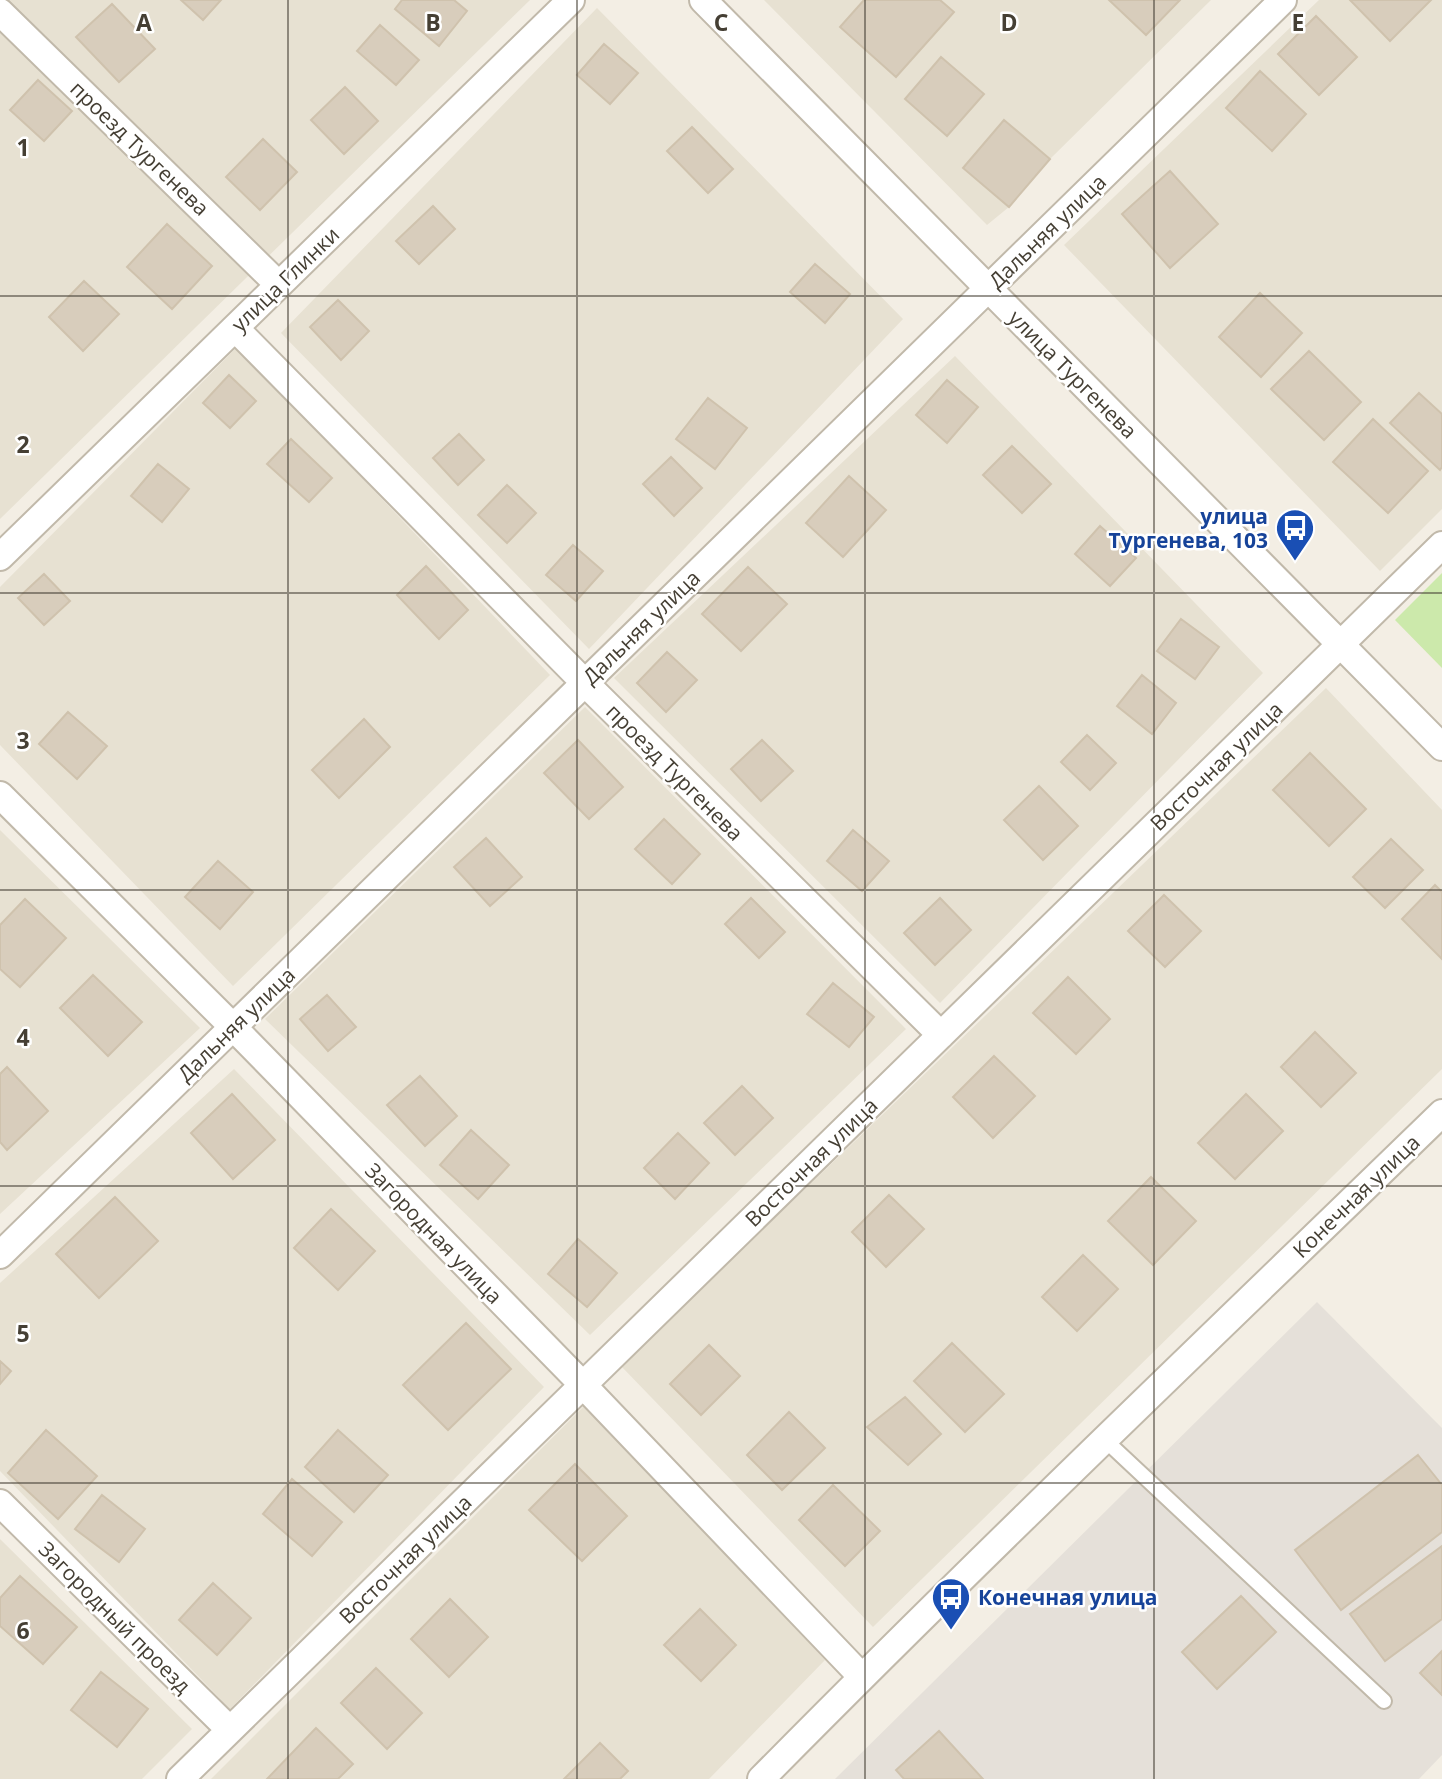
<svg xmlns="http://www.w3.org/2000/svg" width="1442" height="1779" viewBox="0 0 1442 1779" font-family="'Open Sans',sans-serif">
  <rect width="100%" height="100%" fill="#f3eee4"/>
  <!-- residential -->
  <path fill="#e7e1d2" d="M0 0H530L0 519Z
    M764 0H1211L1050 159 1009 207 987 225Z
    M1319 0H1442V509L1380 571 1064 245Z
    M597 8 903 319 589 649 281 333Z
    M237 347 550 675 233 986 0 745V587Z
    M955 356 1263 673 940 1003 614 678Z
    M1326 688 1442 810V1069L873 1627 621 1366Z
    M585 707 906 1029 590 1335 265 1019Z
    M0 830 200 1028 0 1214Z
    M234 1069 544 1387 230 1709 0 1471V1283Z
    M586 1404 825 1660 709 1779H211Z
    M0 1539 192 1729 142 1779H0Z"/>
  <!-- industrial -->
  <path fill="#e5e0d9" d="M1317 1302 1442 1428V1755L1419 1779H835Z"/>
  <!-- green -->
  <path fill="#cce9ab" d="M1442 573V668L1395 620Z"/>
  <!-- building -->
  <path fill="#d8cdbc" stroke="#cfc2ad" stroke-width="2" d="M181 0H221L203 20Z
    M402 0H454L467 11 439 46 395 9Z
    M864 0H940L954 12 896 77 840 27Z
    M1109 0H1180L1146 35Z
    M1350 0H1431L1390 41Z
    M112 4 155 49 119 82 76 37Z
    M1316 16 1357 57 1319 95 1278 54Z
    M380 25 419 60 396 85 357 51Z
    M604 44 638 73 610 104 577 75Z
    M941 57 984 94 947 136 905 99Z
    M1260 71 1306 114 1272 151 1226 108Z
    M38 80 72 111 44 141 10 110Z
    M345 87 378 121 344 154 311 120Z
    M1004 120 1050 159 1009 207 963 168Z
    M692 127 733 169 708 193 667 151Z
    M263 139 297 172 260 210 226 177Z
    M1170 171 1218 224 1170 268 1122 214Z
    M433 206 455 229 419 264 396 241Z
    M167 224 212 266 172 309 127 267Z
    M815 264 850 294 825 323 790 292Z
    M84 281 119 314 83 351 49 317Z
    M1260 293 1302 333 1261 377 1219 337Z
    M338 300 369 331 341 360 310 327Z
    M1309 351 1361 402 1324 440 1271 389Z
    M229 375 256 401 230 428 203 403Z
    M947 380 978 407 947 443 916 415Z
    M1419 393 1442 414V467L1440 470 1390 423Z
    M708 398 747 428 715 469 676 439Z
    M1373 419 1428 471 1388 513 1333 462Z
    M459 434 484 460 458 485 433 458Z
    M291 439 332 478 309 502 267 464Z
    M1012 446 1051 484 1022 513 983 475Z
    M671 457 702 488 674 516 643 484Z
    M158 464 189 489 162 522 131 496Z
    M849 476 886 510 843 557 806 523Z
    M507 485 536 513 507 543 478 515Z
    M1100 526 1136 558 1110 586 1075 554Z
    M573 545 603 571 576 601 546 575Z
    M426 566 468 610 439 639 397 595Z
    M748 567 787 604 741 651 702 614Z
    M44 574 70 601 44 625 18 598Z
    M1181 619 1219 647 1195 679 1157 651Z
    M667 652 697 680 666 712 637 683Z
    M1142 675 1176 703 1152 734 1117 706Z
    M68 712 107 746 77 779 39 744Z
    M364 719 390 747 339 798 312 770Z
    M1087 735 1116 763 1090 790 1061 762Z
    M578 740 623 787 589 819 544 773Z
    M762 740 793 771 761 801 731 769Z
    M1310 753 1366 809 1329 846 1273 790Z
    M1039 786 1078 826 1043 860 1004 820Z
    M664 819 700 854 672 884 635 849Z
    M853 830 889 861 862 891 827 861Z
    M486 838 522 877 490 906 454 867Z
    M1391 839 1423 870 1385 908 1353 877Z
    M218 861 253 892 220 929 185 897Z
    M1435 885 1442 892V959L1402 919Z
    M1164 895 1201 931 1165 967 1128 931Z
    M751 898 785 932 759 958 725 924Z
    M940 898 971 930 935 965 904 933Z
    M25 899 66 938 20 987 0 969V925Z
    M93 975 142 1022 108 1056 60 1008Z
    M1068 977 1110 1019 1076 1054 1033 1013Z
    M833 983 874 1017 849 1047 807 1014Z
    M327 995 356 1027 328 1051 300 1019Z
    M1315 1032 1356 1073 1321 1107 1281 1067Z
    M994 1056 1035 1096 993 1138 953 1097Z
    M7 1067 48 1111 7 1150 0 1142V1074Z
    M420 1076 457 1116 425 1146 387 1105Z
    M742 1086 773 1118 735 1155 704 1123Z
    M232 1094 275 1140 233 1179 191 1133Z
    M1246 1094 1283 1131 1235 1179 1198 1143Z
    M471 1130 509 1165 478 1199 440 1165Z
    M678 1133 709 1163 675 1199 644 1168Z
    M1151 1177 1196 1221 1153 1265 1108 1221Z
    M889 1195 924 1229 886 1267 852 1232Z
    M115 1197 158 1241 99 1298 56 1254Z
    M331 1209 375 1251 338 1290 294 1248Z
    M578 1239 617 1273 587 1307 548 1274Z
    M1083 1255 1118 1289 1077 1331 1042 1297Z
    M466 1323 511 1369 448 1430 403 1385Z
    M952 1343 1004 1394 965 1432 914 1381Z
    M709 1345 740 1376 701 1415 670 1384Z
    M0 1361 11 1371 0 1384Z
    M905 1397 941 1434 908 1465 867 1427Z
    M789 1412 825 1448 782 1490 747 1455Z
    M46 1430 97 1476 58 1519 8 1473Z
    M338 1430 388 1475 354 1512 305 1467Z
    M1418 1455 1442 1485V1532L1341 1610 1295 1550Z
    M575 1464 627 1516 582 1561 529 1510Z
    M292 1479 342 1522 312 1556 263 1514Z
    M833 1485 880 1531 845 1566 799 1520Z
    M102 1495 145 1529 119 1562 75 1529Z
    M1442 1546V1619L1385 1661 1350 1614Z
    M20 1576 77 1627 43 1664 0 1626V1598Z
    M213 1583 251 1618 217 1655 179 1620Z
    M1241 1596 1276 1632 1217 1689 1182 1652Z
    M450 1599 488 1637 449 1677 411 1639Z
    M700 1609 736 1645 701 1681 664 1645Z
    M1442 1651V1695L1420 1673Z
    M376 1668 422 1713 387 1749 341 1703Z
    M101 1672 148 1709 117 1747 71 1710Z
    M316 1728 353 1764 338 1779H267Z
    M939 1731 983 1779H904L896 1770Z
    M600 1743 628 1771 620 1779H564Z"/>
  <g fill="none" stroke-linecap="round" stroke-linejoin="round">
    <!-- lane casing -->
    <g stroke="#c1b9aa" stroke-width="18">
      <path id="lane" d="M1104 1439 1384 1701"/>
    </g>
    <!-- street casing -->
    <g stroke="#c1b9aa" stroke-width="30">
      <path id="street" d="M703 0 1442 747
        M0 12 279 285
        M235 328 585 683 941 1035
        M0 557 571 0
        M0 795 233 1027 583 1385 862 1677
        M0 1255 1283 0
        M0 1503 230 1730
        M180 1779 1442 545
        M761 1779C984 1553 1214 1334 1442 1113"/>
    </g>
    <!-- lane -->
    <use href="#lane" stroke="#fff" stroke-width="14"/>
    <!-- street -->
    <use href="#street" stroke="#fff" stroke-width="26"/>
  </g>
  <!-- grid -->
  <path fill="none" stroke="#453f34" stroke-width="2" stroke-opacity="0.55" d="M288 0V1779M577 0V1779M865 0V1779M1154 0V1779M0 296H1442M0 593H1442M0 890H1442M0 1186H1442M0 1483H1442"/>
  <!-- icons -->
  <defs>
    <g id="bus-pin" transform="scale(2.0125)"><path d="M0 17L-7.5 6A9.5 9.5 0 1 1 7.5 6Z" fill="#1a4fb4" stroke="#fff"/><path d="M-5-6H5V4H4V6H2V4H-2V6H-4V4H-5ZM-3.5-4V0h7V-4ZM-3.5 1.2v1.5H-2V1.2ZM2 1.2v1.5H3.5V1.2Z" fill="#fff"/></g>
  </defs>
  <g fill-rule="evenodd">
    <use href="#bus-pin" x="1295" y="528"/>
    <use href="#bus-pin" x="951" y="1597"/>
  </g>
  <g text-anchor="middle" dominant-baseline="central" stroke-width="5" stroke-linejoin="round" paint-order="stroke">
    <!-- street labels -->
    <g font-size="21" fill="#453f34" stroke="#fff">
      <text transform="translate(140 148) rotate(44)">проезд Тургенева</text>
      <text transform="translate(1047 231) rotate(-44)">Дальняя улица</text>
      <text transform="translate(285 279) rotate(-44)">улица Глинки</text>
      <text transform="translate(1073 374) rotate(45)">улица Тургенева</text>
      <text transform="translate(641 627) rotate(-44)">Дальняя улица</text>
      <text transform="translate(1216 766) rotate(-44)">Восточная улица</text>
      <text transform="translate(675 772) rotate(45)">проезд Тургенева</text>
      <text transform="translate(236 1024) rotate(-44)">Дальняя улица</text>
      <text transform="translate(811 1162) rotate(-44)">Восточная улица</text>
      <text transform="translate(1356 1196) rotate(-44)">Конечная улица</text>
      <text transform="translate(434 1233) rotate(46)">Загородная улица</text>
      <text transform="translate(405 1559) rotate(-44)">Восточная улица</text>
      <text transform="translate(115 1617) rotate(45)">Загородный проезд</text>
    </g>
    <!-- transit labels -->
    <g font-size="21" font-weight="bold" fill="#164399" stroke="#fff" text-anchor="end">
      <text x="1268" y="516">улица<tspan x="1268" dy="24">Тургенева, 103</tspan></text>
      <text x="978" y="1597" text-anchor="start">Конечная улица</text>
    </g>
  </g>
  <g font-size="23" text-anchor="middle" font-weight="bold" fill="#453f34" stroke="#fff" stroke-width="5" stroke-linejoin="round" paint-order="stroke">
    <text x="144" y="31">A</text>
    <text x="433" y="31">B</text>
    <text x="721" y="31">C</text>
    <text x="1009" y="31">D</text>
    <text x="1298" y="31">E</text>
    <text x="23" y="156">1</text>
    <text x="23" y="453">2</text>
    <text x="23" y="749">3</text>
    <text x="23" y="1046">4</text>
    <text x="23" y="1342">5</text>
    <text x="23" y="1639">6</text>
  </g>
</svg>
